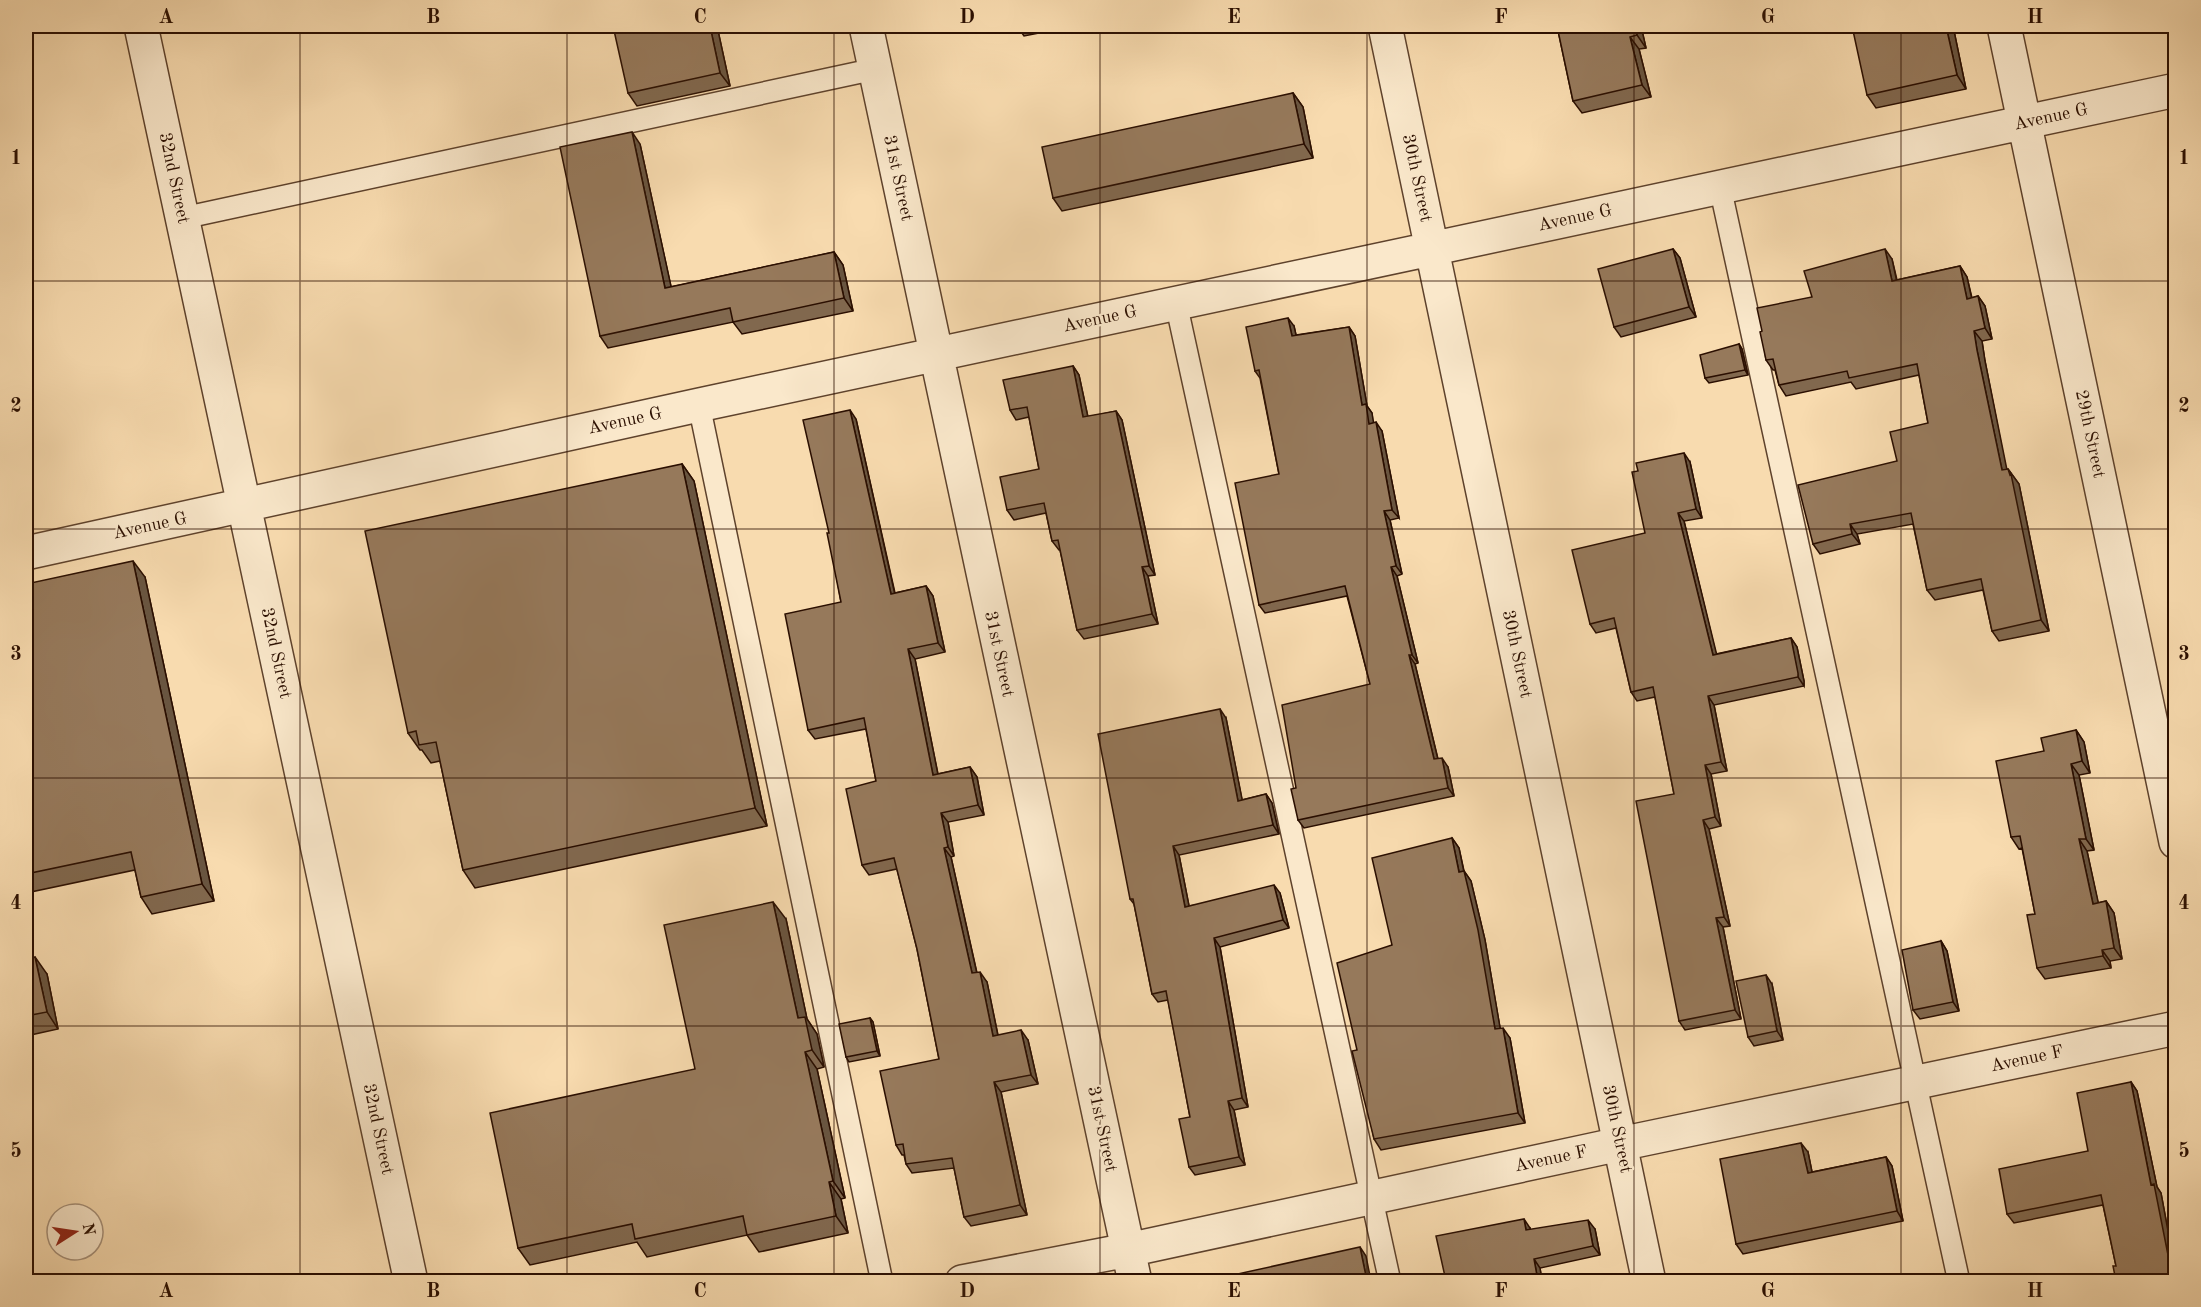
<svg xmlns="http://www.w3.org/2000/svg" width="2201" height="1307" viewBox="0 0 2201 1307" font-family="'Old Standard TT',serif">
  <rect width="100%" height="100%" fill="#f8dbaf"/>
  <filter id="stains"><feTurbulence type="fractalNoise" baseFrequency=".00333" numOctaves="4"/><feColorMatrix values="0 0 0 0 .2 0 0 0 0 .09 0 0 0 0 .02 0 0 0 .5 -.17"/></filter>
  <radialGradient id="worn" r=".72"><stop offset=".6" stop-color="#630" stop-opacity="0"/><stop offset="1" stop-color="#630" stop-opacity=".3"/></radialGradient>
  <g fill="none" stroke-linecap="round" stroke-linejoin="round">
    <!-- lane casing -->
    <g stroke="#5e422c" stroke-width="24">
      <path id="lane" d="M1720 187 1959 1282
        M183 218 875 69
        M1176 303 1390 1282
        M699 405 882 1282"/>
    </g>
    <!-- street casing -->
    <g stroke="#5e422c" stroke-width="36">
      <path id="street" d="M141 26 411 1282
        M866 26 1135 1282
        M1385 26 1649 1282
        M2004 26 2176 842
        M26 553 699 405 2176 90
        M962 1282 1128 1250 1620 1144 2176 1028"/>
    </g>
    <!-- lane -->
    <use href="#lane" stroke="#fae8cb" stroke-width="21"/>
    <!-- street -->
    <use href="#street" stroke="#fae8cb" stroke-width="33"/>
  </g>
  <!-- wall -->
  <path fill="#81684e" stroke="#2b0f01" stroke-width="1.5" d="M717 26 730 86 637 106 628 93Z
    M1017 26H1075L1024 36Z
    M1557 26H1641L1646 48 1639 49 1651 97 1582 113 1573 101Z
    M1953 26 1966 89 1876 108 1867 95Z
    M1293 93 1303 107 1313 158 1062 211 1053 198Z
    M640 144 671 287 834 252 843 265 853 311 742 334 733 322 608 348 600 336Z
    M1673 249 1680 258 1696 317 1621 337 1614 327Z
    M1892 259 1897 280 1960 266 1967 277 1972 298 1978 296 1985 306 1992 339 1982 341 1985 361 2006 469H2008L2019 484 2049 631 1999 641 1992 631 1983 590 1935 600 1927 590 1913 524 1857 534 1860 544 1820 554 1813 544 1897 461 1928 423 1919 375 1856 389 1851 382 1786 396 1779 385 1775 370H1773L1766 360 1762 331 1812 297Z
    M1294 326 1296 335 1349 327 1355 336 1367 406 1372 413 1373 423 1382 431 1399 518 1390 520 1402 574 1397 576 1418 663 1415 664 1438 759 1448 767 1454 796 1304 828 1298 820 1296 788 1370 684 1347 596 1265 613 1259 605 1279 474 1260 378 1255 371Z
    M1739 344 1742 349 1748 375 1709 383 1705 378Z
    M1073 366 1079 375 1088 417 1116 411 1122 420 1155 575 1148 576 1158 624 1084 639 1077 630 1060 550H1059L1052 541 1046 513 1014 520 1007 510 1039 469 1029 417 1016 420 1010 410Z
    M856 419 895 593 926 586 933 596 945 652 915 659 938 774 970 767 977 777 984 815 948 822 954 856 951 857 977 973 987 982 998 1035 1028 1040 1038 1084 1001 1092 1027 1215 971 1226 964 1217 954 1168 912 1173 906 1164 904 1155H902L896 1145 939 1059 917 949 897 869 869 875 862 865 876 781 866 729 815 739 808 730 841 602 829 533Z
    M1690 462 1702 518 1684 521 1716 654 1791 638 1797 647 1804 681V686L1714 705 1727 771 1711 774 1721 826 1709 829 1730 926 1723 927 1741 1019 1685 1030 1679 1021 1674 794 1655 697 1637 701 1631 692 1616 628 1596 633 1590 624 1645 533Z
    M682 464 694 481 767 826 475 888 463 870 440 761 431 763 422 750H420L408 733Z
    M145 577 214 901 152 914 141 897 135 870 26 893V584Z
    M1226 718 1242 800 1266 794 1272 803 1279 834 1179 855 1189 906 1280 893 1289 928 1220 947 1248 1107 1234 1110 1245 1165 1195 1175 1189 1167 1190 1117 1168 1000 1158 1002 1152 994 1134 904 1130 899Z
    M2076 730 2084 742 2090 773 2079 775 2094 850 2087 851 2098 903 2106 901 2114 913 2122 959 2110 961 2111 968 2045 979 2037 968 2035 914 2022 848 2019 849 2011 837 2044 751Z
    M1452 838 1459 848 1464 871 1471 881 1485 940 1500 1028 1510 1038 1525 1123 1381 1150 1374 1139 1357 1050 1392 945Z
    M786 919 807 1019 817 1034 824 1067 817 1069 845 1198 841 1199 848 1233 759 1252 747 1235 647 1257 637 1242 530 1265 518 1248 695 1069Z
    M1941 941 1947 951 1959 1011 1920 1019 1913 1010Z
    M26 959 47 974 58 1029 26 1036Z
    M1772 984 1783 1040 1754 1046 1748 1037Z
    M870 1018 873 1022 880 1056 849 1062 846 1057Z
    M2131 1082 2137 1091 2157 1187 2161 1193 2173 1258 2175 1262 2116 1266 2103 1205 2014 1223 2007 1214 2088 1151Z
    M1808 1152 1812 1172 1886 1157 1892 1166 1903 1221 1743 1254 1736 1244Z
    M1530 1228V1230L1595 1229 1600 1255 1540 1268 1542 1281H1446Z"/>
  <!-- shaded-wall -->
  <path fill="#695540" stroke="#2b0f01" stroke-width="1.5" d="M710 26H717L730 86 720 73Z
    M1635 26H1641L1646 48 1637 35Z
    M1946 26H1953L1966 89 1957 75Z
    M1630 37 1639 49 1651 97 1642 85Z
    M1293 93 1303 107 1313 158 1304 144Z
    M632 132 640 144 674 300 665 288Z
    M1673 249 1680 258 1696 317 1689 307Z
    M1885 249 1892 259 1899 292 1892 281Z
    M834 252 843 265 853 311 844 298Z
    M1960 266 1967 277 1974 309 1967 299Z
    M1978 296 1985 306 1992 339 1985 328Z
    M1288 318 1294 326 1298 344 1292 336Z
    M1349 327 1355 336 1367 406 1372 413 1375 432 1369 424 1362 405Z
    M1974 331 1982 341 1985 361 2009 480 2002 470 1977 350Z
    M1739 344 1742 349 1748 375 1745 370Z
    M1073 366 1079 375 1090 427 1083 417Z
    M850 410 856 419 897 604 891 594Z
    M1116 411 1122 420 1155 575 1149 566Z
    M1376 422 1382 431 1399 518 1392 510Z
    M1684 453 1690 462 1702 518 1696 509Z
    M682 464 694 481 767 826 755 808Z
    M2008 469 2019 484 2049 631 2041 620Z
    M1384 511 1390 520 1402 574 1396 566Z
    M1678 513 1684 521 1719 664 1713 655Z
    M1850 524 1857 534 1860 544 1852 534Z
    M133 561 145 577 214 901 202 884Z
    M1142 567 1148 576 1158 624 1152 614Z
    M1391 567 1397 576 1418 663 1412 655Z
    M926 586 933 596 945 652 938 643Z
    M1791 638 1797 647 1804 681V686L1798 677Z
    M908 649 915 659 940 785 933 775Z
    M1409 655 1415 664 1440 768 1434 759Z
    M1708 696 1714 705 1727 771 1721 762Z
    M1220 709 1226 718 1244 809 1238 801Z
    M2076 730 2084 742 2090 773 2082 761Z
    M1442 758 1448 767 1454 796 1448 788Z
    M2071 764 2079 775 2094 850 2086 839Z
    M1705 765 1711 774 1721 826 1715 817Z
    M970 767 977 777 984 815 978 805Z
    M1266 794 1272 803 1279 834 1273 825Z
    M941 813 948 822 954 856 948 847Z
    M1703 820 1709 829 1730 926 1724 917Z
    M1452 838 1459 848 1466 882 1459 872Z
    M2079 839 2087 851 2101 915 2093 904Z
    M1173 846 1179 855 1191 916 1185 907Z
    M944 848 951 857 979 983 972 973Z
    M1464 871 1471 881 1485 940 1502 1039 1495 1029Z
    M1274 885 1280 893 1289 928 1283 920Z
    M2106 901 2114 913 2122 959 2114 948Z
    M773 902 786 919 807 1019 817 1034 824 1067 812 1050 798 1018Z
    M1716 918 1723 927 1741 1019 1735 1010Z
    M1214 938 1220 947 1248 1107 1242 1098Z
    M1941 941 1947 951 1959 1011 1953 1002Z
    M2102 950 2110 961 2111 968 2103 956Z
    M35 957 47 974 58 1029 47 1012Z
    M980 972 987 982 1000 1046 993 1036Z
    M1766 975 1772 984 1783 1040 1777 1031Z
    M870 1018 873 1022 880 1056 877 1051Z
    M1503 1028 1510 1038 1525 1123 1518 1113Z
    M1021 1030 1028 1040 1038 1084 1031 1075Z
    M805 1052 817 1069 845 1198 833 1181Z
    M994 1082 1001 1092 1027 1215 1020 1205Z
    M2131 1082 2137 1091 2157 1187 2161 1193 2173 1258 2175 1262V1280L2168 1255 2151 1185Z
    M1228 1101 1234 1110 1245 1165 1239 1157Z
    M1801 1143 1808 1152 1814 1182 1808 1173Z
    M1886 1157 1892 1166 1903 1221 1897 1211Z
    M829 1182 841 1199 848 1233 836 1216Z
    M1524 1219 1530 1228 1532 1239 1526 1230Z
    M1588 1220 1595 1229 1600 1255 1593 1246Z
    M1360 1247 1366 1256 1371 1281H1367Z
    M1534 1259 1540 1268 1542 1281H1538Z"/>
  <!-- building -->
  <path fill="#96795b" stroke="#2b0f01" stroke-width="1.5" d="M613 26H710L720 73 628 93Z
    M1557 26H1635L1637 35 1630 37 1642 85 1573 101Z
    M1852 26H1946L1957 75 1867 95Z
    M1293 93 1304 144 1053 198 1042 147Z
    M632 132 665 288 834 252 844 298 733 322 730 308 600 336 560 147Z
    M1673 249 1689 307 1614 327 1598 269Z
    M1885 249 1892 281 1960 266 1967 299 1978 296 1985 328 1974 331 1977 350 2002 470 2008 469 2010 475 2011 474 2041 620 1992 631 1981 579 1927 590 1911 513 1850 524 1852 534 1813 544 1798 485 1897 461 1890 432 1928 423 1917 364 1849 378 1847 371 1779 385 1773 359 1766 360 1760 332 1762 331 1757 308 1812 297 1804 271Z
    M1288 318 1292 336 1349 327 1362 405 1366 404 1369 424 1376 422 1392 510 1384 511 1396 566 1391 567 1412 655H1409L1434 759 1442 758 1448 788 1298 820 1291 789 1296 788 1282 705 1370 684 1345 586 1259 605 1235 483 1279 474 1259 370 1255 371 1246 327Z
    M1739 344 1745 370 1705 378 1700 355Z
    M1073 366 1083 417 1116 411 1149 566 1142 567 1152 614 1077 630 1058 540 1052 541 1044 503 1007 510 1000 477 1039 469 1027 407 1010 410 1003 380Z
    M850 410 891 594 926 586 938 643 908 649 933 775 970 767 978 805 941 813 948 847 944 848 972 973 980 972 993 1036 1021 1030 1031 1075 994 1082 1020 1205 964 1217 952 1158 906 1164 903 1144 896 1145 880 1071 939 1059 917 949 894 858 862 865 846 789 876 781 864 718 808 730 785 614 841 602 827 533H829L803 420Z
    M2175 415V451L2168 417Z
    M1684 453 1696 509 1678 513 1713 655 1791 638 1798 673V677L1708 696 1721 762 1705 765 1715 817 1703 820 1724 917 1716 918 1735 1010 1679 1021 1636 801 1674 794 1653 687 1631 692 1614 618 1590 624 1572 550 1645 533 1632 472 1638 471 1636 463Z
    M682 464 755 808 463 870 436 742 419 745 416 731 408 733 365 531Z
    M133 561 202 884 141 897 131 852 26 874V584Z
    M1220 709 1238 801 1266 794 1273 825 1173 846 1185 907 1274 885 1283 920 1214 938 1242 1098 1228 1101 1239 1157 1189 1167 1179 1119 1190 1117 1166 991 1152 994 1133 899H1130L1098 734Z
    M2076 730 2082 761 2071 764 2086 839H2079L2093 904 2106 901 2114 948 2102 950 2103 956 2037 968 2027 915 2035 914 2020 836 2011 837 1996 761 2044 751 2041 738Z
    M1452 838 1459 872 1464 871 1478 930 1495 1029 1503 1028 1518 1113 1374 1139 1352 1051 1357 1050 1337 963 1392 945 1372 858Z
    M773 902 798 1018 805 1017 812 1050 805 1052 833 1181 829 1182 836 1216 747 1235 743 1216 635 1239 632 1224 518 1248 490 1113 695 1069 664 925Z
    M1941 941 1953 1002 1913 1010 1902 950Z
    M35 957 47 1012 26 1016V959Z
    M1766 975 1777 1031 1748 1037 1736 981Z
    M870 1018 877 1051 846 1057 839 1024Z
    M2131 1082 2151 1185 2154 1184 2168 1255H2171L2175 1281H2116L2113 1266H2116L2101 1195 2007 1214 1999 1169 2088 1151 2077 1093Z
    M1801 1143 1808 1173 1886 1157 1897 1211 1736 1244 1720 1159Z
    M1524 1219 1526 1230 1588 1220 1593 1246 1534 1259 1538 1281H1446L1436 1236Z
    M1360 1247 1367 1281H1215V1279Z"/>
  <!-- grid -->
  <path fill="none" stroke="#2b0f01" stroke-width="1.5" stroke-opacity="0.55" d="M300 26V1282M567 26V1282M834 26V1282M1100 26V1282M1367 26V1282M1634 26V1282M1901 26V1282M26 281H2176M26 529H2176M26 778H2176M26 1026H2176"/>
  <g text-anchor="middle" dominant-baseline="central" stroke-width="4.5" stroke-linejoin="round" paint-order="stroke">
    <!-- street labels -->
    <g font-size="18" fill="#2b0f01" stroke="#fae8cb">
      <text transform="translate(2051 117) rotate(-12)">Avenue G</text>
      <text transform="translate(174 178) rotate(78)">32nd Street</text>
      <text transform="translate(898 178) rotate(78)">31st Street</text>
      <text transform="translate(1417 178) rotate(78)">30th Street</text>
      <text transform="translate(1575 218) rotate(-12)">Avenue G</text>
      <text transform="translate(1100 319) rotate(-12)">Avenue G</text>
      <text transform="translate(625 421) rotate(-12)">Avenue G</text>
      <text transform="translate(2090 434) rotate(78)">29th Street</text>
      <text transform="translate(150 526) rotate(-12)">Avenue G</text>
      <text transform="translate(276 653) rotate(78)">32nd Street</text>
      <text transform="translate(999 654) rotate(78)">31st Street</text>
      <text transform="translate(1517 654) rotate(78)">30th Street</text>
      <text transform="translate(2027 1059) rotate(-12)">Avenue F</text>
      <text transform="translate(378 1129) rotate(78)">32nd Street</text>
      <text transform="translate(1102 1129) rotate(78)">31st Street</text>
      <text transform="translate(1617 1129) rotate(78)">30th Street</text>
      <text transform="translate(1551 1159) rotate(-12)">Avenue F</text>
    </g>
  </g>
  <!-- margin -->
  <rect width="2201" height="1307" fill="none" stroke="#f8dbaf" stroke-width="66"/>
  <!-- north arrow -->
  <g transform="translate(75 1232) rotate(78)"><circle r="28" fill="#fae8cb" stroke="#a7917a" stroke-width="1.5"/>
  <path d="M0-4.5L10 22L0 15L-10 22Z" fill="#8f2418"/>
  <text y="-9" font-size="16" font-weight="bold" text-anchor="middle" fill="#2b0f01">N</text>
  </g>
  <rect x="33" y="33" width="2135" height="1241" fill="none" stroke="#2b0f01" stroke-width="2"/>
  <g font-size="20" text-anchor="middle" font-weight="bold" fill="#2b0f01">
    <text x="166" y="23">A</text>
    <text x="433" y="23">B</text>
    <text x="700" y="23">C</text>
    <text x="967" y="23">D</text>
    <text x="1234" y="23">E</text>
    <text x="1501" y="23">F</text>
    <text x="1768" y="23">G</text>
    <text x="2035" y="23">H</text>
    <text x="16" y="164">1</text>
    <text x="2184" y="164">1</text>
    <text x="16" y="412">2</text>
    <text x="2184" y="412">2</text>
    <text x="16" y="660">3</text>
    <text x="2184" y="660">3</text>
    <text x="16" y="909">4</text>
    <text x="2184" y="909">4</text>
    <text x="16" y="1157">5</text>
    <text x="2184" y="1157">5</text>
    <text x="166" y="1297">A</text>
    <text x="433" y="1297">B</text>
    <text x="700" y="1297">C</text>
    <text x="967" y="1297">D</text>
    <text x="1234" y="1297">E</text>
    <text x="1501" y="1297">F</text>
    <text x="1768" y="1297">G</text>
    <text x="2035" y="1297">H</text>
  </g>
  <rect width="100%" height="100%" filter="url(#stains)"/>
  <rect width="100%" height="100%" fill="url(#worn)"/>
</svg>
